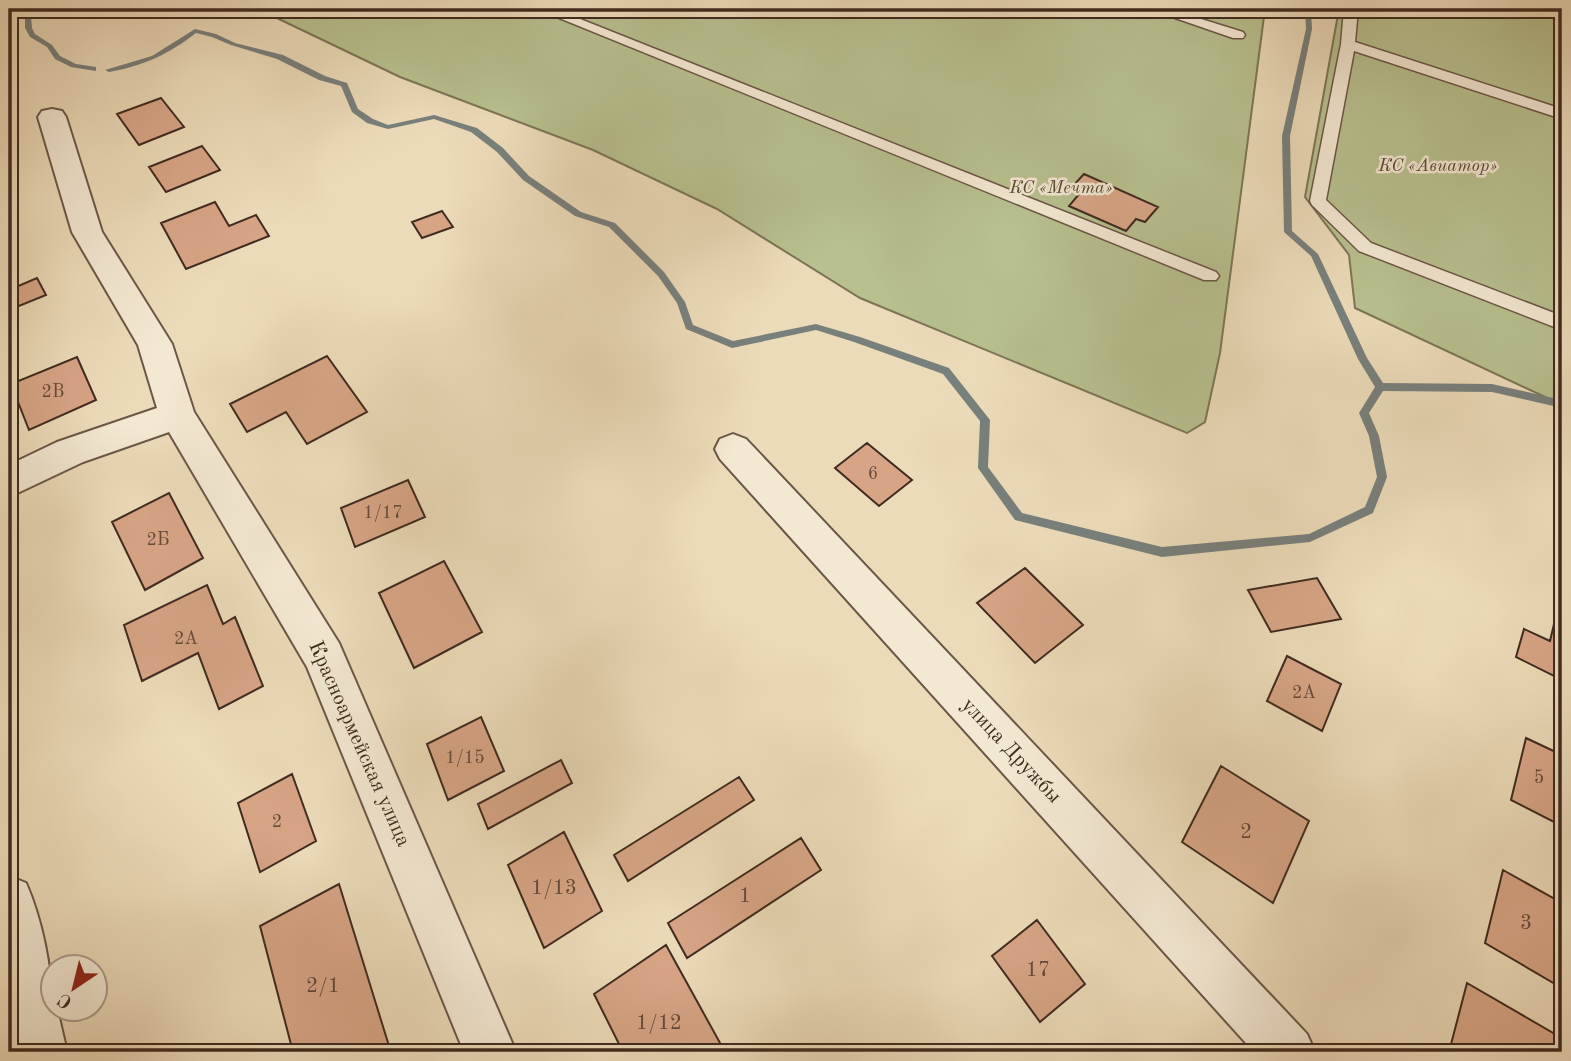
<svg xmlns="http://www.w3.org/2000/svg" width="1571" height="1061" viewBox="0 0 1571 1061" font-family="'Old Standard TT',serif">
  <rect width="100%" height="100%" fill="#ecdbb9"/>
  <filter id="stains"><feTurbulence type="fractalNoise" baseFrequency=".00286" numOctaves="4"/><feColorMatrix values="0 0 0 0 .2 0 0 0 0 .09 0 0 0 0 .02 0 0 0 .5 -.17"/></filter>
  <radialGradient id="worn" r=".72"><stop offset=".6" stop-color="#630" stop-opacity="0"/><stop offset="1" stop-color="#630" stop-opacity=".3"/></radialGradient>
  <!-- green -->
  <path fill="#b8c08f" stroke="#7c7657" stroke-width="2" d="M258 9H1265L1220 353 1205 422 1187 433 860 298 717 209 593 150 400 77Z
    M1339 9H1562V405L1355 308 1349 255 1305 197Z"/>
  <g fill="none" stroke-linecap="round" stroke-linejoin="round">
    <!-- stream -->
    <path fill="#78807d" fill-rule="evenodd" d="M19 9H25L31 16 32 28 35 34 52 45 60 56 76 64 96 67V71L71 67 55 59 47 47 30 37 25 28V16Z
      M1305 9H1311L1312 29 1290 136 1292 231 1318 254 1367 358 1383 383 1492 384 1562 400V408L1492 392 1383 391 1369 413 1379 436 1387 477 1373 513 1310 542 1162 557 1015 520 978 468 980 421 943 374 854 342 816 330 732 348 686 329 677 303 658 276 609 227 575 216 523 180 497 152 471 132 434 119 388 129 367 123 352 112 341 86 319 80 277 59 231 45 212 37 196 33C169 54 143 66 109 72L105 70 152 56 195 29 216 34 235 43 283 55 325 76 347 83 358 109 373 119 388 125 434 115 477 128 503 148 529 176 581 212 615 223 664 272 685 302 693 325 733 341 816 324 860 337 949 368 990 420 988 467 1022 513 1162 547 1309 534 1365 507 1377 477 1369 436 1359 413 1375 387 1358 359 1311 256 1284 232 1282 136 1306 29Z"/>
  </g>
  <!-- building -->
  <path fill="#d7a586" stroke="#402b1f" stroke-width="2" d="M161 98 184 127 139 145 117 114Z
    M202 146 220 170 166 192 149 167Z
    M1084 174 1158 207 1145 222 1136 219 1126 231 1069 206 1080 193 1070 189Z
    M215 202 229 226 256 215 269 236 186 269 161 223Z
    M442 211 453 227 422 238 412 222Z
    M37 278 46 295 9 310V290Z
    M327 356 367 412 307 444 286 412 247 432 230 404Z
    M77 357 96 400 29 430 11 384Z
    M867 443 912 480 879 506 835 468Z
    M408 480 425 517 355 547 341 508Z
    M169 493 203 558 145 590 112 522Z
    M444 561 482 632 414 668 379 593Z
    M1025 568 1083 625 1035 663 977 603Z
    M1317 578 1341 619 1271 632 1248 590Z
    M207 585 223 624 235 617 263 686 219 709 198 653 142 681 124 625Z
    M1554 624 1562 628V680L1516 657 1524 629 1550 641Z
    M1287 656 1341 684 1322 731 1267 701Z
    M481 717 504 771 448 800 427 744Z
    M1526 738 1562 755V826L1511 800Z
    M561 760 572 783 488 829 478 804Z
    M1221 766 1309 821 1273 903 1182 842Z
    M292 774 316 841 260 872 238 803Z
    M739 777 754 800 628 881 614 855Z
    M564 832 602 911 544 948 508 865Z
    M801 838 821 870 687 958 668 923Z
    M1503 870 1562 903V988L1485 943Z
    M339 884 389 1046 378 1052H293L260 926Z
    M1037 920 1085 984 1040 1022 992 956Z
    M666 945 725 1052H623L594 994Z
    M1467 983 1560 1037 1556 1052H1449Z"/>
  <g fill="none" stroke-linecap="round" stroke-linejoin="round">
    <!-- lane casing -->
    <g stroke="#6b5746" stroke-width="3">
      <path id="lane" d="M537 9H555L1216 272 1219 276 1216 280H1204Z
        M1149 9H1169L1243 32 1245 35 1243 38H1233Z
        M1344 9H1358L1355 42 1562 109V119L1354 51 1326 200 1371 243 1562 316V330L1359 251 1312 205 1310 201 1341 44Z"/>
    </g>
    <!-- street casing -->
    <g stroke="#6b5746" stroke-width="4">
      <path id="street" d="M52 109 62 111 66 117 102 232 172 344 194 412 339 643 516 1052H464L307 667 169 432 83 462 9 497V465L57 442 157 408 138 345 72 232 38 117 42 111Z
        M733 434 746 439 1307 1034 1315 1052H1254L720 459 715 449 720 439Z
        M9 876 26 883C42 920 52 968 52 1009H57L67 1052H15L9 1021Z"/>
    </g>
    <!-- lane -->
    <use href="#lane" fill="#f3e8d2" fill-rule="evenodd"/>
    <!-- street -->
    <use href="#street" fill="#f3e8d2" fill-rule="evenodd"/>
  </g>
  <g text-anchor="middle" dominant-baseline="central" stroke-width="5" stroke-linejoin="round" paint-order="stroke">
    <!-- far-park labels -->
    <g font-size="18" font-style="italic" fill="#584935" stroke="#f3e8d2">
      <text x="1438" y="166">КС «Авиатор»</text>
      <text x="1061" y="188">КС «Мечта»</text>
    </g>
    <!-- number labels -->
    <g font-size="18" fill="#664a39">
      <text x="53" y="392">2В</text>
      <text x="873" y="474">6</text>
      <text x="383" y="513">1/17</text>
      <text x="158" y="540">2Б</text>
      <text x="186" y="639">2А</text>
      <text x="1304" y="693">2А</text>
      <text x="465" y="758">1/15</text>
      <text x="1539" y="778">5</text>
      <text x="277" y="822">2</text>
    </g>
    <!-- street labels -->
    <g font-size="21" fill="#402b1f" stroke="#f3e8d2">
      <text transform="translate(359 744) rotate(66)">Красноармейская улица</text>
      <text transform="translate(1011 751) rotate(47)">улица Дружбы</text>
    </g>
    <!-- near-number labels -->
    <g font-size="21" fill="#664a39">
      <text x="1246" y="832">2</text>
      <text x="554" y="888">1/13</text>
      <text x="745" y="896">1</text>
      <text x="1526" y="923">3</text>
      <text x="1038" y="970">17</text>
      <text x="323" y="986">2/1</text>
      <text x="659" y="1023">1/12</text>
    </g>
  </g>
  <!-- margin -->
  <rect width="1571" height="1061" fill="none" stroke="#ecdbb9" stroke-width="35"/>
  <rect x="10" y="10" width="1550" height="1040" fill="none" stroke="#402b1f" stroke-width="3.5"/>
  <rect x="18" y="18" width="1536" height="1026" fill="none" stroke="#402b1f" stroke-width="2"/>
  <!-- north arrow -->
  <g transform="translate(74 988) rotate(215)"><circle r="33" fill="#f3e8d2" stroke="#ab9c8a" stroke-width="2"/>
  <path d="M0-5L12 26L0 18L-12 26Z" fill="#8f2418"/>
  <text y="-10" font-size="19" font-weight="bold" text-anchor="middle" fill="#402b1f">С</text>
  </g>
  <rect width="100%" height="100%" filter="url(#stains)"/>
  <rect width="100%" height="100%" fill="url(#worn)"/>
</svg>
